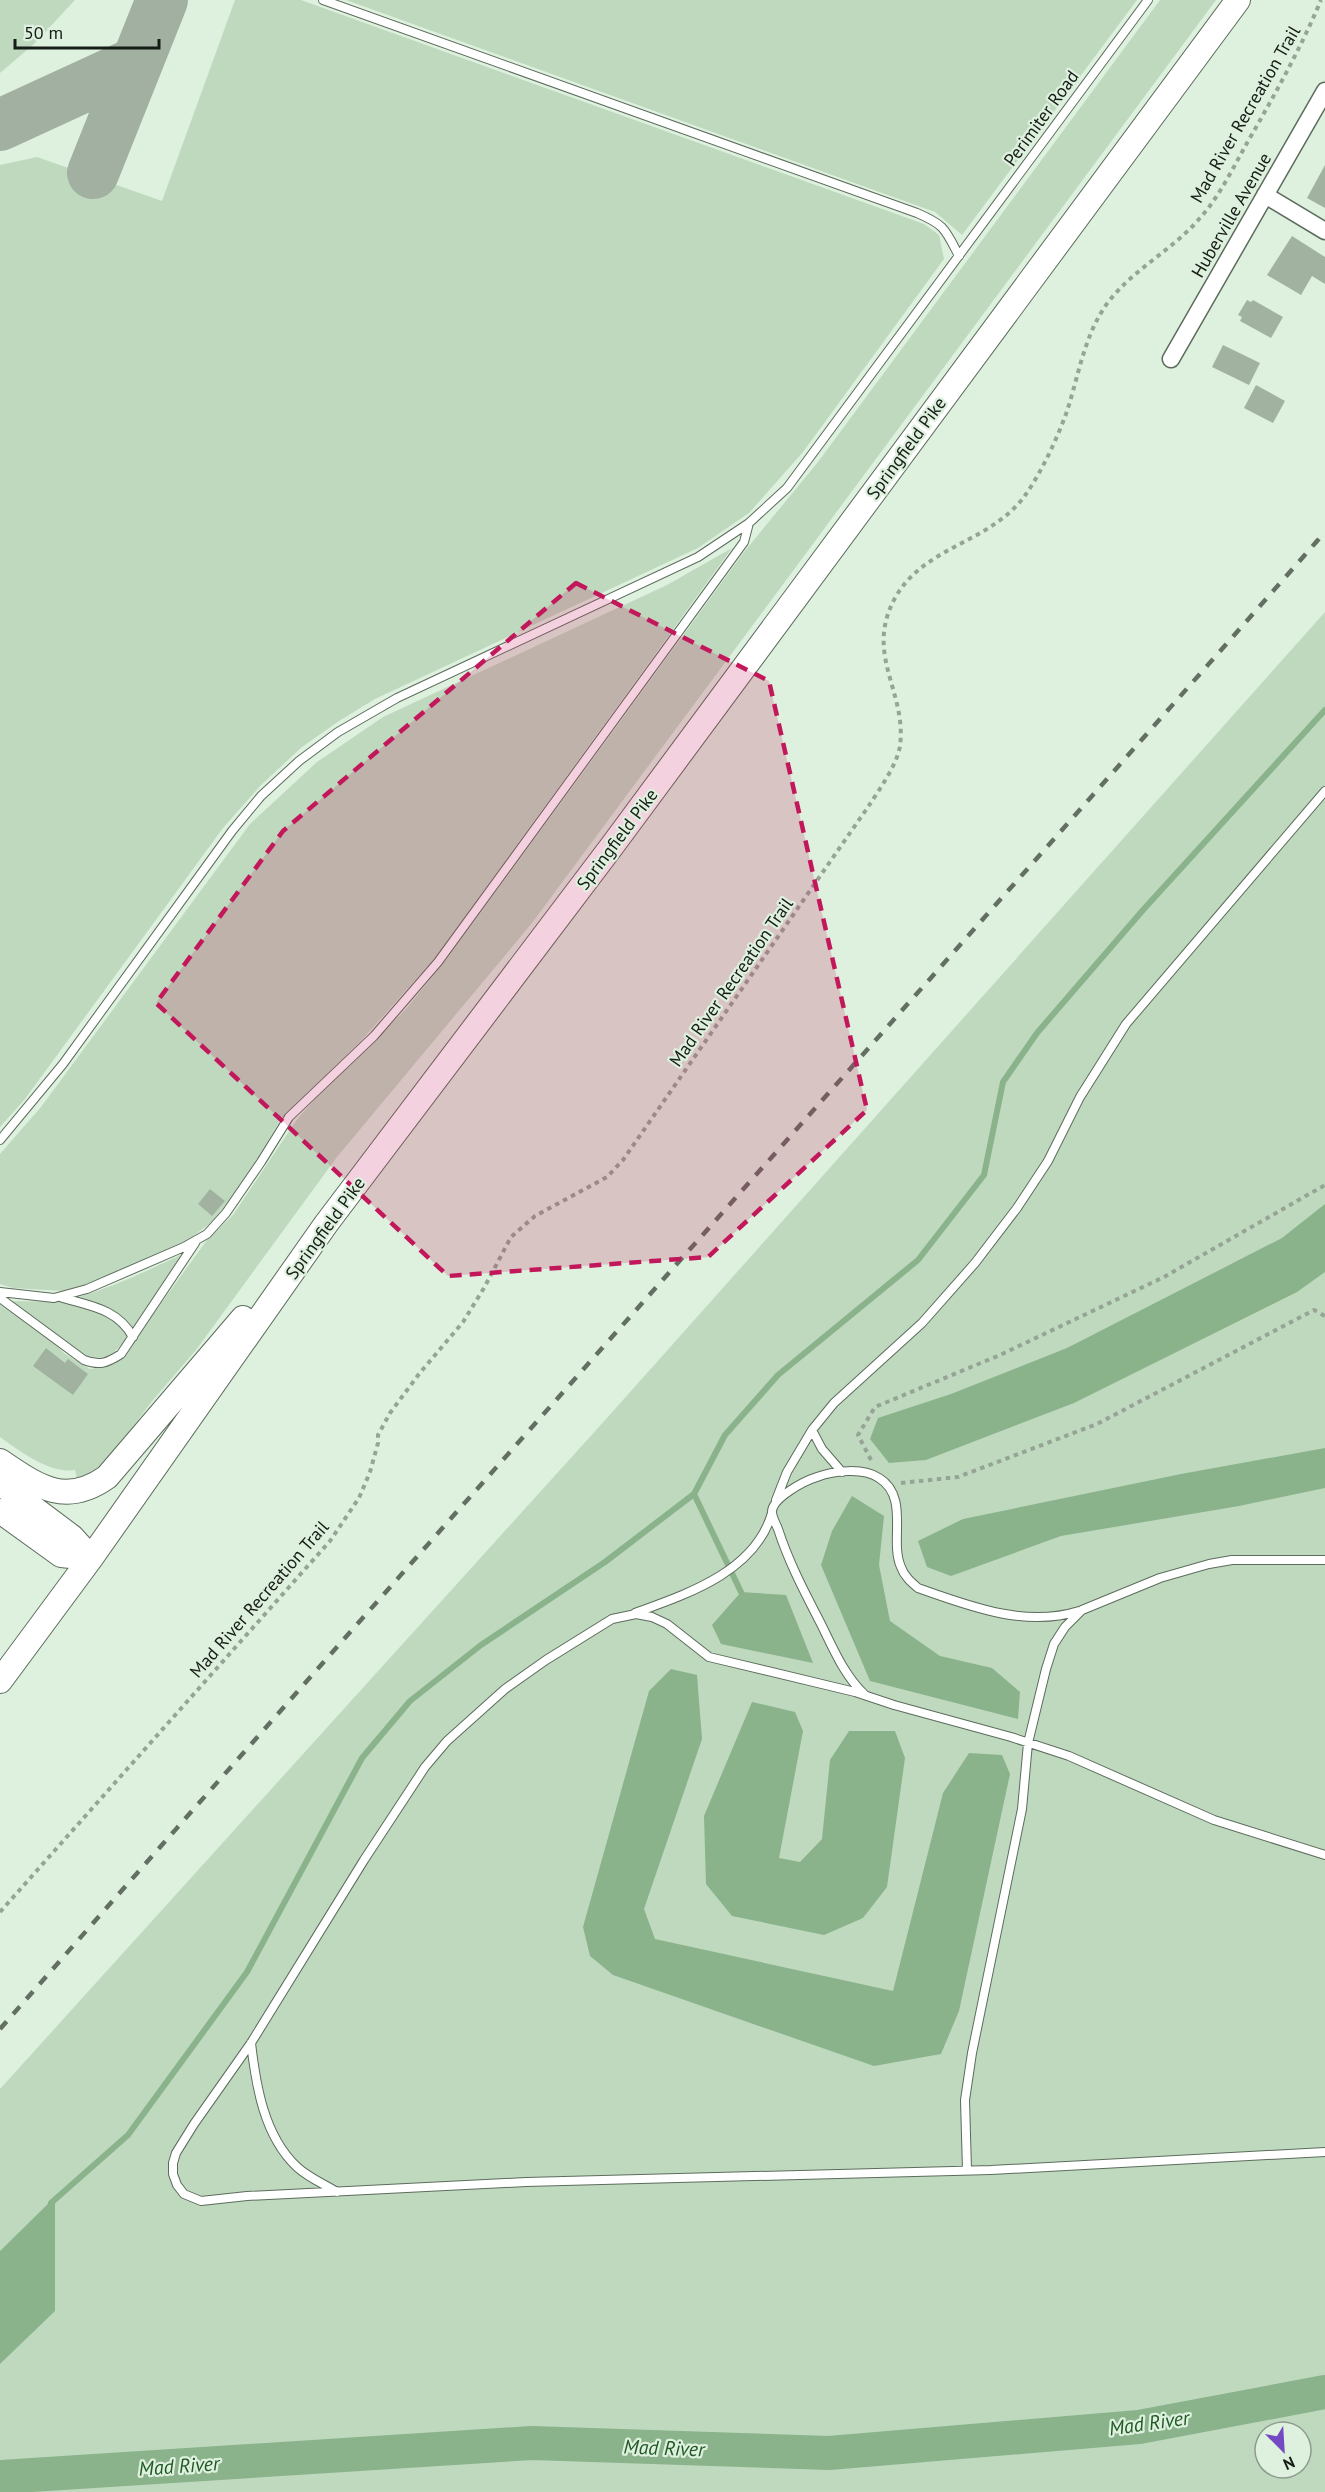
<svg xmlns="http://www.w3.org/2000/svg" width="1325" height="2492" viewBox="0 0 1325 2492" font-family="'PT Sans',sans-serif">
  <rect width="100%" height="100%" fill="#def0de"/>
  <!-- green -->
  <path fill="#bfd9bf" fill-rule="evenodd" d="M0 0H75L34 44 0 73Z
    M235 0H301L924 224 939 235 944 259 803 452 749 513 698 548 375 699 339 721 302 747 261 785 223 828 25 1099 0 1127V165L37 157 162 201Z
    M346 0H1137L962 235 935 212Z
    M1160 0H1216L532 923 337 1157 196 1350 153 1400 105 1464 96 1472 77 1479 75 1470C49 1474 20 1451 0 1437V1305L53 1342 65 1354 90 1369 109 1366 122 1357 207 1240 233 1215 298 1118 315 1099 405 1010 446 960 744 552 818 462Z
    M732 548 435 958 360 1042 281 1119 239 1189 213 1221 192 1237 164 1252 92 1283 63 1291 13 1288 0 1284V1154L41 1107 250 824 317 762 383 717 667 585Z
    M1325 612V2492H0V2089L607 1418ZM1265 2432H1301V2468H1265Z
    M187 1252C173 1273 127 1349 106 1357 100 1359 94 1357 87 1356L10 1301C32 1301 54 1303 75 1298 114 1287 151 1269 187 1252Z"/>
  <!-- water -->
  <path fill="#8ab38b" d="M1325 1204V1272L1297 1292 1074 1403 926 1460 889 1463 870 1439 878 1418 951 1394 1067 1348 1282 1238Z
    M1325 1448V1488L1239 1506 1061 1536 951 1576 927 1567 918 1541 963 1519 1181 1474Z
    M852 1496 884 1516 879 1565 890 1621 940 1656 992 1668 1020 1692 1018 1719 870 1681 821 1565 832 1531Z
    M741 1592 786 1595 813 1663 721 1644 712 1625Z
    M671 1669 697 1675 702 1739 644 1909 655 1939 893 1991 943 1793 969 1753 1002 1755 1010 1774 959 2011 941 2054 874 2066 613 1975 590 1956 583 1927 649 1691Z
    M752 1702 795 1712 803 1731 779 1858 800 1862 822 1839 830 1760 849 1731H895L905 1758 887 1887 863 1918 824 1935 732 1916 706 1884 704 1816Z
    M55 2197V2311L0 2364V2251Z"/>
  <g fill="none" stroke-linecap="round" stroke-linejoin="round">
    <!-- stream -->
    <path stroke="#8ab38b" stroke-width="6" d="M694 1494 741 1592
      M51 2203 128 2135 247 1972 362 1758 410 1701 481 1645 605 1562 694 1494 725 1435 778 1375 918 1260 984 1175 1003 1082 1037 1033 1143 910 1325 710"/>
    <!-- river -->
    <path stroke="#8ab38b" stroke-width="34" d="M0 2477 532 2443 829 2453 1139 2427 1325 2392"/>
    <!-- taxiway -->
    <path stroke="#a1b0a1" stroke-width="52" d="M0 125 137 62
      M93 173 162 0"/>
  </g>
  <!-- building -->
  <path fill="#a1b2a1" d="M1325 165V208L1307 198Z
    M1292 236 1325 257V284L1312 276 1301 295 1267 275Z
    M1247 300 1251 302 1253 300 1283 317 1271 338 1240 321 1242 317 1238 315Z
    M1223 345 1260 363 1249 385 1212 367Z
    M1256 385 1285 401 1273 423 1244 408Z
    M210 1189 225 1201 212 1216 198 1204Z
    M46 1348 65 1363 68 1359 88 1374 73 1395 33 1366Z"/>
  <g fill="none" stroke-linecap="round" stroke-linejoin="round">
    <!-- lane casing -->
    <g stroke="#5c6c5c" stroke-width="10">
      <path id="lane" d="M323 0 917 213C945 225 945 229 959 256
        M0 1140 63 1064 232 831 261 796 299 761 338 732 397 698 698 557 749 523 787 488 1148 0
        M0 1292 54 1298 87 1289 184 1247 207 1234 226 1213 261 1162 289 1117 374 1036 438 962 744 542 749 523
        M60 1297C89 1306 117 1308 133 1337
        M0 1298 84 1360C100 1366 107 1363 121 1354L195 1243
        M812 1430 822 1449 842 1472
        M776 1500 787 1472 812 1430 834 1403 922 1323 975 1263 1017 1208 1048 1161 1080 1097 1126 1024 1325 791
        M635 1613C687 1594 755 1572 772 1513
        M864 1694C844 1675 833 1648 821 1624 805 1593 789 1563 778 1529 776 1524 772 1517 772 1512 772 1498 804 1481 817 1477 833 1471 863 1467 879 1478 910 1497 889 1541 901 1567 904 1576 911 1582 918 1588 969 1606 1025 1628 1079 1611
        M1325 1855 1214 1820 1069 1756 1011 1737 894 1705 855 1692 709 1657 667 1624 652 1617 636 1614 612 1619 546 1660 505 1689 447 1741 425 1767 364 1860 251 2043 194 2124 176 2153 173 2163V2174L177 2185 184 2194 201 2201 247 2196 526 2182 991 2170 1325 2152
        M251 2043C256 2086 264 2136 297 2167 309 2178 324 2184 337 2192
        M967 2170 965 2100 972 2053 1022 1809 1028 1743 1046 1669 1054 1644 1065 1627 1082 1610 1160 1578 1209 1564 1232 1560H1325"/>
    </g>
    <!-- street casing -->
    <g stroke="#5c6c5c" stroke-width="19">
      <path id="street" d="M1265 195 1325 231
        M1171 359 1325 91"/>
    </g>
    <!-- secondary casing -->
    <g stroke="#5c6c5c" stroke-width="26">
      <path id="secondary" d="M0 1461C37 1486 65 1507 107 1477L243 1318
        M0 1483 72 1537 91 1558
        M0 1511 61 1555 91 1558
        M0 1681 91 1558 326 1224 612 846 1238 0"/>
    </g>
    <!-- path -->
    <path stroke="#96a496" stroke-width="4" stroke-dasharray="4.5 4.5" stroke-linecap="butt" d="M871 1460 858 1435 875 1407 1000 1355 1164 1277 1325 1185
      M901 1483 958 1477 1097 1424 1314 1310 1325 1316
      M0 1912 330 1541 359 1498 370 1472 378 1443V1435L390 1413 419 1374 463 1322 484 1288 511 1237 535 1216 607 1177 623 1160 868 807C879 790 897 765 900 746 907 691 864 655 895 598 924 546 988 544 1024 497 1041 473 1056 441 1066 414 1078 379 1083 340 1104 308 1129 271 1171 252 1200 218 1219 197 1233 168 1247 143 1274 96 1300 50 1321 0"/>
    <!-- lane -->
    <use href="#lane" stroke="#fff" stroke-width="8"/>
    <!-- street -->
    <use href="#street" stroke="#fff" stroke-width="16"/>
    <!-- secondary -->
    <use href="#secondary" stroke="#fff" stroke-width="24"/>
    <!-- rail -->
    <path stroke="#646f64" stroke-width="4.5" stroke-dasharray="10 10" stroke-linecap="butt" d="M0 2029C440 1528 885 1032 1325 532"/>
  </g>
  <!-- marked area -->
  <path fill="#c2185b" fill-opacity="0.2" stroke="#c2185b" stroke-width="4.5" stroke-dasharray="12 8" stroke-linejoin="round" d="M576 583 769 681 867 1110 708 1257 448 1276 156 1003 283 831Z"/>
  <g text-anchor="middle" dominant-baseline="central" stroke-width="4.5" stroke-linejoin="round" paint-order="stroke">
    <!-- street labels -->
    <g font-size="18" fill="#161c16" stroke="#def0de">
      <text transform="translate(1245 114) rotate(-60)">Mad River Recreation Trail</text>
      <text transform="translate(1041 118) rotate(-54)">Perimiter Road</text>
      <text transform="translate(1231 215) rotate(-60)">Huberville Avenue</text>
      <text transform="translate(906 448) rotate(-54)">Springfield Pike</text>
      <text transform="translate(617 839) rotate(-53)">Springfield Pike</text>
      <text transform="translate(731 982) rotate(-55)">Mad River Recreation Trail</text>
      <text transform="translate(325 1228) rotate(-54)">Springfield Pike</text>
      <text transform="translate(259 1599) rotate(-49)">Mad River Recreation Trail</text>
    </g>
    <!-- water labels -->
    <g font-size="20" font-style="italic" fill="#205925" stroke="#def0de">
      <text transform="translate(1149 2423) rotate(-8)">Mad River</text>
      <text transform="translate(664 2448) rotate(2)">Mad River</text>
      <text transform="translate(179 2466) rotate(-4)">Mad River</text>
    </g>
  </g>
  <!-- north arrow -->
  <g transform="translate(1283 2450) rotate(156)"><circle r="28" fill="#def0de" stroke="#8e9b8e" stroke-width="1.5"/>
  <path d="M0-4.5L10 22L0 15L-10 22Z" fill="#734ac2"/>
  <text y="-9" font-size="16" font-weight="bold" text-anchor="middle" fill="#161c16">N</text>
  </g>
  <!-- scale -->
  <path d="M15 39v9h144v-9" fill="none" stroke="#161c16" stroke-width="3"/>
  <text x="24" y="39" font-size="18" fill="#161c16" stroke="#def0de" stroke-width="4.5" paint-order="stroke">50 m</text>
</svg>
